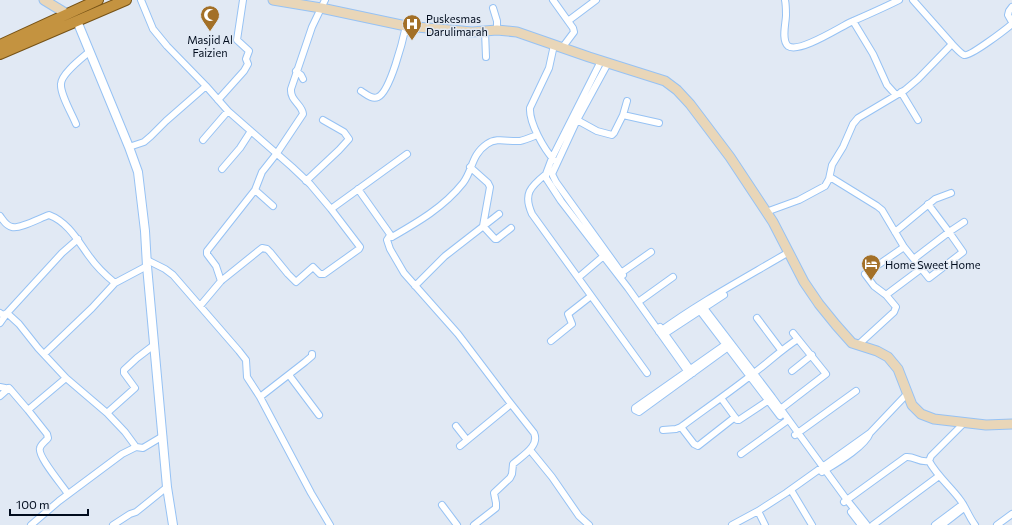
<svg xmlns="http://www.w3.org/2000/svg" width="1012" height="525" viewBox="0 0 1012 525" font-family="Commissioner,sans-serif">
  <rect width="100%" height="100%" fill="#e1e9f4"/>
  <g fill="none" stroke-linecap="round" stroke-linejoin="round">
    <!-- minor casing -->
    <g stroke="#96c2f4" stroke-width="8">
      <path id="minor" d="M141 0 153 29 167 46 206 86 228 111 292 167 310 184 331 209 360 247 359 249 324 274H320L313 267 296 282 288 274 270 252 267 249 262 248 221 281 200 306
        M553 0 573 28 574 32 562 48
        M785 0C786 5 786 10 786 15 786 23 781 40 788 46 799 54 840 27 851 22 867 15 883 8 899 0
        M1012 7 1009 11 1008 15 1012 22
        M493 8 497 21V30
        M568 21 596 0
        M853 21 873 54 887 85 896 95
        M485 31 486 57
        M952 44C955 47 960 53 964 55 970 57 1006 29 1012 24
        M601 61 552 158 546 174V178L561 201 628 288 690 375
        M608 63 577 120 552 174 556 182 623 275
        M296 71 301 75 303 79
        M361 91C366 94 372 100 378 97 390 92 403 40 406 26
        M901 92 918 120
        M218 100 244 71 248 64 246 59 249 51 237 40 243 0
        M623 115 659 123
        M577 120 597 131 612 135 614 133 623 115 627 101
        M76 124C72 114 60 94 61 84 61 74 82 58 89 52
        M203 140 228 111
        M129 147 144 142 151 136 166 121 206 86
        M554 160C544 149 529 123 530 108L549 68 554 45
        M470 167 488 183 490 187 483 226 495 239H497L511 228
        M222 169 240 148 251 131
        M546 174C530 187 523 194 532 214L647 373
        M830 177 877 206 882 210 904 247 929 278 963 252 949 232 915 258
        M306 181 339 150 349 139 344 132 323 120
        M358 189 392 237
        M255 190 273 206
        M928 204 949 232 964 222
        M331 209 407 154
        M766 212 799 200 825 186 829 179 832 165 843 147 853 124 858 118 905 90 918 79 952 44 913 0
        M0 216C3 220 6 226 12 227 20 229 40 218 49 215 68 222 78 241 89 256 96 266 105 275 115 283
        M895 232 935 199 951 193
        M147 260 165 269 173 275 239 351 246 360 247 377 260 397 311 493 330 525
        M621 273 651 252
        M579 277 606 254
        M221 281 216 266 207 254V251L255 190 262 172 277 153 303 114C302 104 290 101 291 89L312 27 325 0
        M415 286 445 256 499 214
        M886 295 874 286 865 274 904 247
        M641 300 673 277
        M701 304 772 397 847 500 867 525
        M697 307 780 416
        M0 313 3 315 7 313 19 324 38 348 66 378 107 413 125 432 136 447
        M757 318 781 350
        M0 323 7 313 62 253 78 239
        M660 327 693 373
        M659 332C700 302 745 278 789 252
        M663 335 724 295
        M551 341 572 324 568 314 591 296
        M729 342 635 408V410L639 412 731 345
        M858 345 894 312 896 307 886 295 922 268
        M44 354 92 308 115 283 147 266
        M792 371 812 355
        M289 375 319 415
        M0 387 10 389 28 410 47 434 48 438C46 441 41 444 40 448 37 456 63 486 68 494
        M0 396 9 388
        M260 397 305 362 312 356V354
        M721 398 737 420H739L772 398
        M28 410 66 378
        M778 411 826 374 793 333
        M107 413 135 388 124 373V370L137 358 154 345
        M964 423 931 456 929 461C937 476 951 487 961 501 966 508 969 517 975 525
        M456 426 467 440
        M681 427 694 444 698 446 735 417
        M663 430 676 429 681 427C705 409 730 392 754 373 769 362 782 349 798 339
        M795 435 856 391
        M460 446 511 404
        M530 450 552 477 579 516 589 525
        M741 454 788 420
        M822 472C835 464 865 447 870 433
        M791 490 812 525
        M844 502 906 457C915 456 918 463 929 461
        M442 505 457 525
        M758 511 765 525
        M851 512 861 525
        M31 525 59 501 122 454 136 447 143 448 163 436
        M113 525 130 514 136 512 167 487
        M474 525 496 508V503L494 493 510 478 512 474 513 464C522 456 540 446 534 433L508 400 458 334 404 273 390 249 387 240 389 237H392C418 222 444 207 463 183 473 170 471 155 487 144 497 137 508 142 520 141 525 140 532 137 537 135
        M732 525 758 511 786 493 870 433 907 394
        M873 525 939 476
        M935 525 963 504
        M942 525 964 508
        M997 525 1012 514"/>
    </g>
    <!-- tertiary casing -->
    <g stroke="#96c2f4" stroke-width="10">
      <path id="tertiary" d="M77 21 129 147 138 172 145 231 147 266 167 487 173 525"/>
    </g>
    <!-- secondary casing -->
    <g stroke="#96c2f4" stroke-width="11">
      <path id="secondary" d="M44 0 67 14
        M273 0 321 8 406 26 472 32 497 30 517 32 589 57 665 81 677 90 690 104 730 157 773 222 804 282 819 304 836 325 852 343 877 351 888 357 898 369 912 405 921 414 934 419 986 425 1012 424"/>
    </g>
    <!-- trunk casing -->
    <g stroke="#765215" stroke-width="12">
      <path id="trunk" d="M0 45 98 0
        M0 54 126 0"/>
    </g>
    <!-- minor -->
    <use href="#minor" stroke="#fff" stroke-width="6"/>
    <!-- tertiary -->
    <use href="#tertiary" stroke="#fff" stroke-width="8"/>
    <!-- secondary -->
    <use href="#secondary" stroke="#e9d6b8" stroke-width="9"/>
    <!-- trunk -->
    <use href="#trunk" stroke="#c49340" stroke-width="10"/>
  </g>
  <!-- icons -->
  <defs>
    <g id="mosque-pin" transform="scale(1)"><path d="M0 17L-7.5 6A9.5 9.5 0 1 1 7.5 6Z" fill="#a37027" stroke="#e1e9f4"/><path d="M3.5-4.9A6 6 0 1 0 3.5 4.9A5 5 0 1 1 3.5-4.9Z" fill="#fff"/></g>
    <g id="hospital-pin" transform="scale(1)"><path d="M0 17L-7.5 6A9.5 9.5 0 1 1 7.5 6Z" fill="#a37027" stroke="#e1e9f4"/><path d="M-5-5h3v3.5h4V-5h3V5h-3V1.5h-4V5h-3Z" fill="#fff"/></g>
    <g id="hotel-pin" transform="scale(1)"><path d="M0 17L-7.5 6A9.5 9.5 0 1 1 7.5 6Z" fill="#a37027" stroke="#e1e9f4"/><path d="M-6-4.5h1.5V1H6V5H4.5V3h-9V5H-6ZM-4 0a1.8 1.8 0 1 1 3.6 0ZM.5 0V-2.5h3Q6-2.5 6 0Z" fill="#fff"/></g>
  </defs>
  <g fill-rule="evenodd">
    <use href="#mosque-pin" x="210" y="15"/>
    <use href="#hospital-pin" x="412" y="24"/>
    <use href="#hotel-pin" x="871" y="264"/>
  </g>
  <g text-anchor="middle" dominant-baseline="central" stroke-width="3" stroke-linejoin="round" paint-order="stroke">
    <!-- poi labels -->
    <g font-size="11" fill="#010c1d" stroke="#e1e9f4" text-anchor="start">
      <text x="426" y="18">Puskesmas<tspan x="426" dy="13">Darulimarah</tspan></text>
      <text x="210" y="39" text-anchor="middle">Masjid Al<tspan x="210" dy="13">Faizien</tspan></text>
      <text x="885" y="264">Home Sweet Home</text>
    </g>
  </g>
  <!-- scale -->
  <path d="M10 509v6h78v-6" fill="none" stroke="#010c1d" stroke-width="2"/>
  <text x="16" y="509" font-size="12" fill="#010c1d" stroke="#e1e9f4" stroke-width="3" paint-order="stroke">100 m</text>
</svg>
